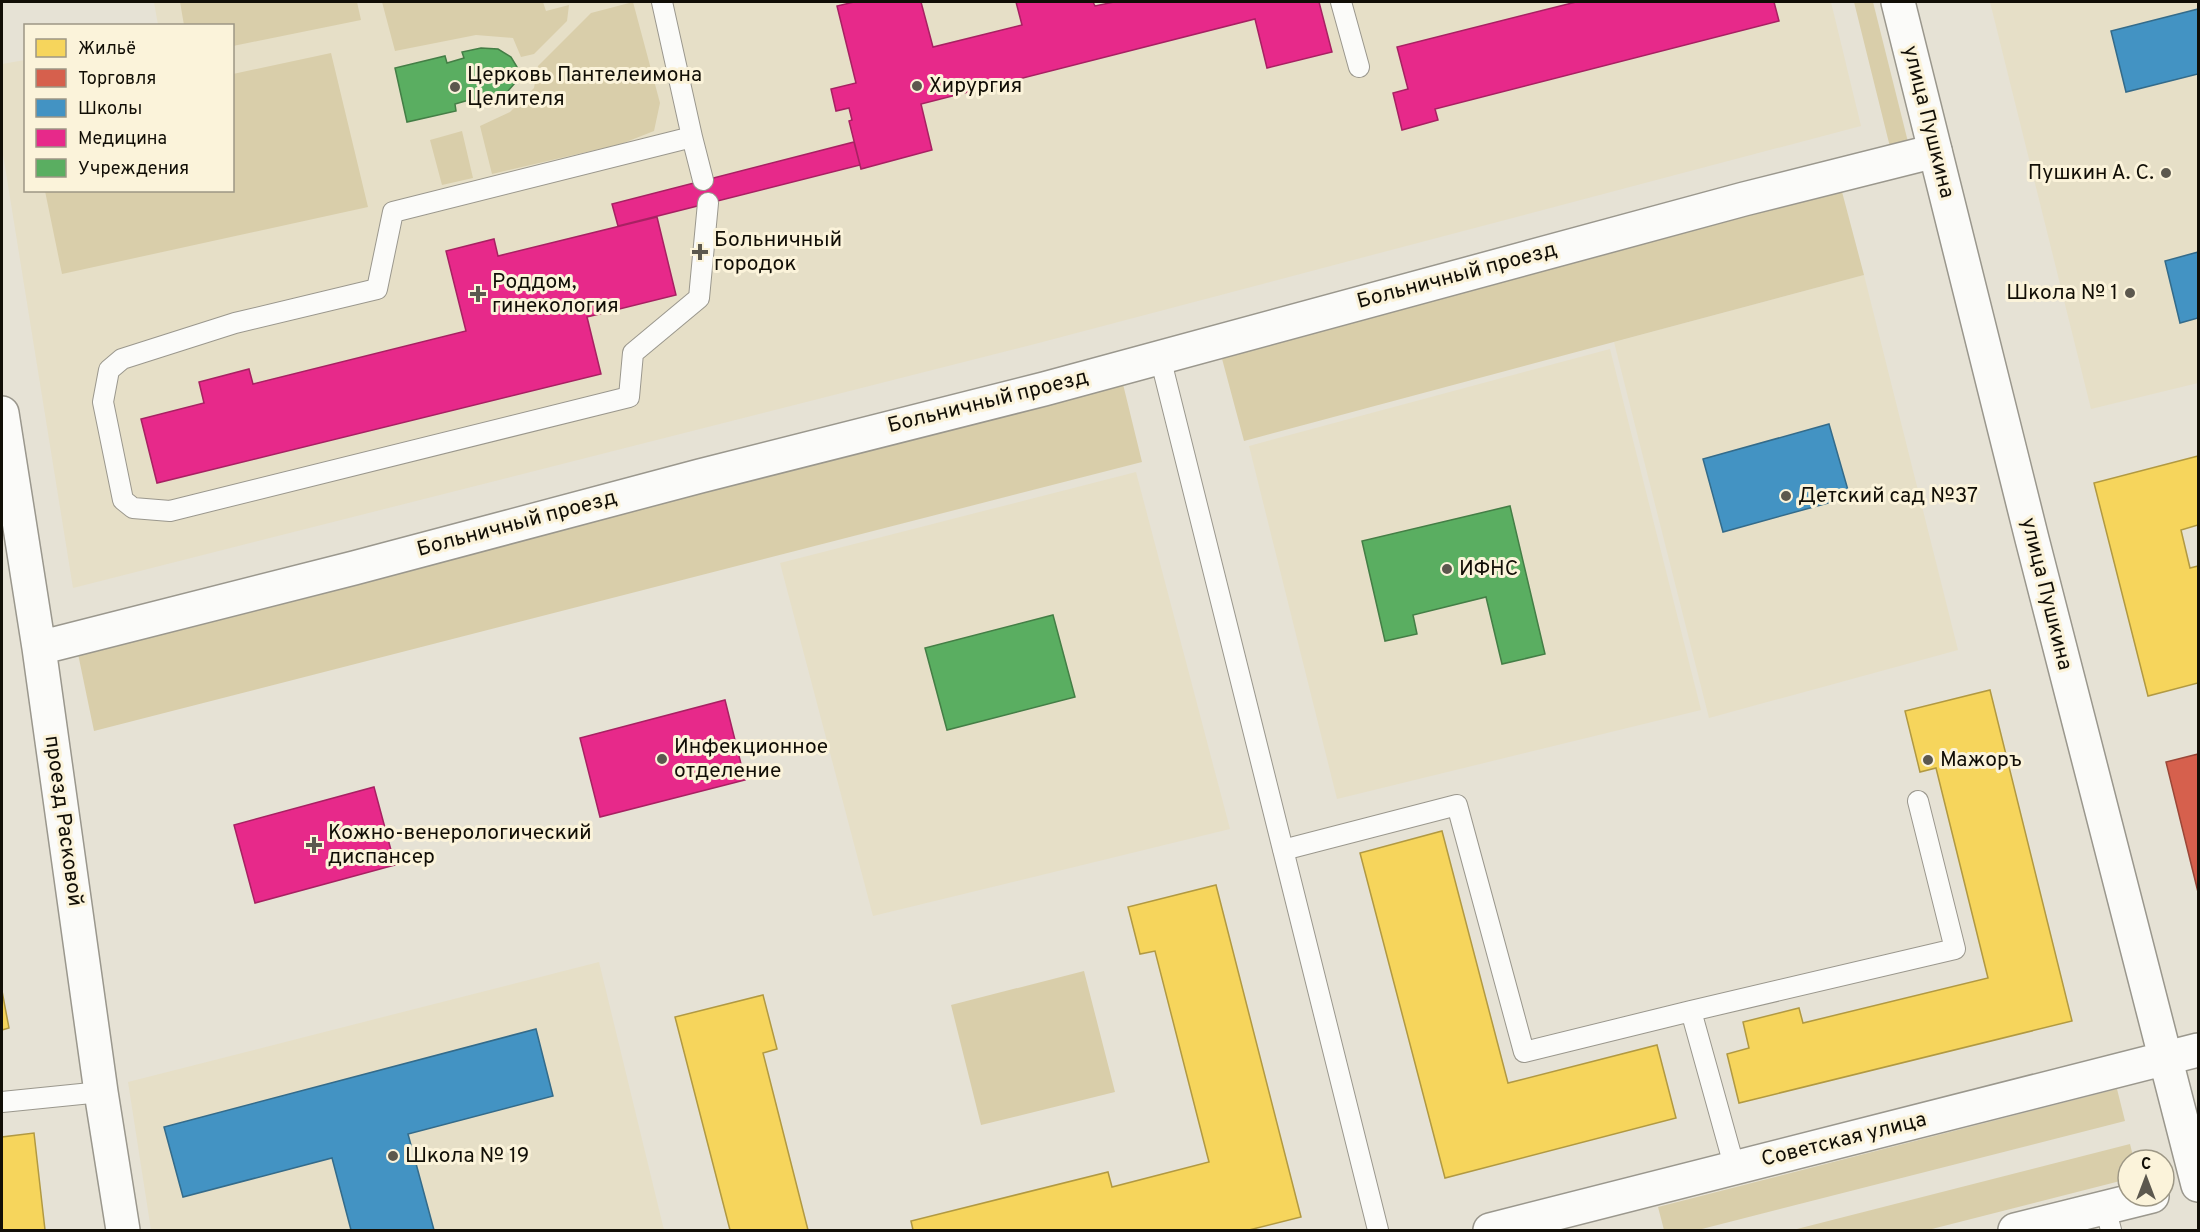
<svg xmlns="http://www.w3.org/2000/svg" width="2200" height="1232" viewBox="0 0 2200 1232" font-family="Overpass,sans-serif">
  <rect width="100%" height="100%" fill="#e6e2d5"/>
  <!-- built -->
  <path fill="#e6dfc7" d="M154 2H1831L1861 126 1031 345 73 588 2 148V64L25 60 26 190H232V26L158 25Z
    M1990 2H2198V383L2091 409Z
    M1864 275 1958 650 1709 718 1614 342Z
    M1610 349 1701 710 1337 799 1249 446Z
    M1136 472 1230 829 873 916 780 563Z
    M599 962 664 1230H151L128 1082Z"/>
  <!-- green -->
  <path fill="#d9ceaa" d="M180 2H357L361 20 233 46 232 26 184 25Z
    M382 2H543L546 11 569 5 567 21 534 54 521 57 513 38 476 35 395 51Z
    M633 2 660 103 654 131 621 144 492 174 480 126 510 112 534 88 538 66 591 13Z
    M1854 2H1873L1908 142 1892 155Z
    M331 53 368 207 62 274 45 191 232 190 233 74Z
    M462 131 473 178 442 185 430 140Z
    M1841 188 1864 275 1244 441 1221 355Z
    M1122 380 1142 462 94 731 77 649Z
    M1084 971 1115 1092 981 1125 951 1005Z
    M2117 1089 2125 1121 1698 1230H1664L1658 1207Z
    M2130 1144 2134 1160H2128V1179L1928 1230H1793Z"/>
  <!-- homes -->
  <path fill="#f6d55c" stroke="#b19942" stroke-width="1.5" d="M2198 456V525L2181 530 2190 568 2198 566V683L2148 696 2094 483Z
    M1990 690 2072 1021 1739 1103 1727 1054 1749 1048 1743 1022 1799 1008 1803 1023 1988 978 1936 768 1920 772 1905 711Z
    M1442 831 1508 1083 1657 1045 1676 1118 1445 1178 1360 853Z
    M1216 885 1301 1217 1249 1230H913L911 1221 1108 1172 1112 1187 1209 1162 1155 951 1140 954 1128 907Z
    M2 991 9 1028 2 1030Z
    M763 995 777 1049 763 1053 808 1230H730L675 1017Z
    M34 1133 45 1230H2V1137Z"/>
  <!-- shops -->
  <path fill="#d6604d" stroke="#9b4738" stroke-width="1.5" d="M2198 754V892L2166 762Z"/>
  <!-- schools -->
  <path fill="#4393c3" stroke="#346b8a" stroke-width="1.5" d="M2198 9V74L2126 92 2111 31Z
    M2198 252V318L2180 323 2165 261Z
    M1829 424 1850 497 1723 532 1703 459Z
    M536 1029 553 1096 408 1134 434 1230H351L332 1158 183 1197 164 1127Z"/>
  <!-- health -->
  <path fill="#e7298a" stroke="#a72162" stroke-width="1.5" d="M854 2H921L933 47 1022 25 1016 2H1093L1095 6 1114 2H1319L1332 52 1267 68 1255 19 921 104 932 150 861 169 849 121 852 120 849 108 836 111 831 89 856 83 837 6Z
    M1576 2H1774L1779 21 1435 109 1438 120 1402 130 1393 93 1408 89 1397 47Z
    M854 142 860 165 618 226 612 204Z
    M657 217 676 295 587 317 601 374 157 483 141 419 204 403 199 382 249 369 253 384 466 331 446 251 494 239 498 256Z
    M725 700 745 780 600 817 580 738Z
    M374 787 395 865 255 903 234 825Z"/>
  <!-- public -->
  <path fill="#5aae61" stroke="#447e46" stroke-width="1.5" d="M481 48 498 49 511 57 517 67 515 83 508 91 496 101 472 106 469 100 455 104 456 111 407 122 395 68 445 56 447 63 464 58 462 52Z
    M1510 506 1545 654 1502 664 1486 597 1413 615 1417 634 1385 641 1362 541Z
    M1053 615 1075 697 947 730 925 648Z"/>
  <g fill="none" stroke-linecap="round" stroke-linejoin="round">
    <!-- lane casing -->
    <g stroke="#9a978d" stroke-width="22">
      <path id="lane" d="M662 2 692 137 393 212 377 289 235 323 122 359 109 370 103 402 123 500 133 508 170 511 629 397 633 353 699 298 708 203
        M1341 2 1359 67
        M692 137 703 180
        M1160 357 1378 1230
        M1283 850 1457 805 1524 1052 1691 1011
        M2 1102 101 1092
        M1735 1169 1691 1011 1955 949 1918 801
        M2105 1207 2111 1230"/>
    </g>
    <!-- street casing -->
    <g stroke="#9a978d" stroke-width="36">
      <path id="street" d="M2 413 39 648 101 1092 123 1230
        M39 648 354 568 700 476 1044 389 1744 199 1935 151"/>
    </g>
    <!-- secondary casing -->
    <g stroke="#9a978d" stroke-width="36">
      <path id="secondary" d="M1898 2 2032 539 2198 1185
        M1490 1230 2198 1050
        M2015 1230 2152 1196"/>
    </g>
    <!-- lane -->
    <use href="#lane" stroke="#fbfbf9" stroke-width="20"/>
    <!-- street -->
    <use href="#street" stroke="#fbfbf9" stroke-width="33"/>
    <!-- secondary -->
    <use href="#secondary" stroke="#fbfbf9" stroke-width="33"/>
  </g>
  <!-- markers -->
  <g fill="#5c584e" stroke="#fbf3da" stroke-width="2">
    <circle cx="917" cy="86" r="6"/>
    <circle cx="455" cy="87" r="6"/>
    <circle cx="2166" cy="173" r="6"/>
    <path d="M697 243h6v6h6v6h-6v6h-6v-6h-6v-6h6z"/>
    <circle cx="2130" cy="293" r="6"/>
    <path d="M475 285h6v6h6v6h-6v6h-6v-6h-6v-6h6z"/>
    <circle cx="1786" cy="496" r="6"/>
    <circle cx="1447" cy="569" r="6"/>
    <circle cx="662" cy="759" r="6"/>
    <circle cx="1928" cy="760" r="6"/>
    <path d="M311 836h6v6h6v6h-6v6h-6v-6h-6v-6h6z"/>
    <circle cx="393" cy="1156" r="6"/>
  </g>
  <g text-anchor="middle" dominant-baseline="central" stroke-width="6" stroke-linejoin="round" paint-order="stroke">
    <!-- poi labels -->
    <g font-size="21" fill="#110e06" stroke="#fbf3da" text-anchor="start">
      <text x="467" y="75">Церковь Пантелеимона<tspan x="467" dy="24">Целителя</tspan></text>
      <text x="929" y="86">Хирургия</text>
      <text x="2154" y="173" text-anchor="end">Пушкин А. С.</text>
      <text x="714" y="240">Больничный<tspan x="714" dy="24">городок</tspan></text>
      <text x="492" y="282">Роддом,<tspan x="492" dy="24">гинекология</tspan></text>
      <text x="2118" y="293" text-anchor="end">Школа № 1</text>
      <text x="1798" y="496">Детский сад №37</text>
      <text x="1459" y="569">ИФНС</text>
      <text x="674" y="747">Инфекционное<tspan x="674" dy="24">отделение</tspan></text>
      <text x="1940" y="760">Мажоръ</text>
      <text x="328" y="833">Кожно-венерологический<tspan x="328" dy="24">диспансер</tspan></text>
      <text x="405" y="1156">Школа № 19</text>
    </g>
    <!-- street labels -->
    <g font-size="21" fill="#110e06" stroke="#fbf3da">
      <text transform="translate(1928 122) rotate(76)">улица Пушкина</text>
      <text transform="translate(1457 276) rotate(-15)">Больничный проезд</text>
      <text transform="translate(988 402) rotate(-14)">Больничный проезд</text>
      <text transform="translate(517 524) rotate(-15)">Больничный проезд</text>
      <text transform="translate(2046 594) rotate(76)">улица Пушкина</text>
      <text transform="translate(63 821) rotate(82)">проезд Расковой</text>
      <text transform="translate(1844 1140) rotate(-14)">Советская улица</text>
    </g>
  </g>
  <!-- border -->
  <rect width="2200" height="1232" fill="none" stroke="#110e06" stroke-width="6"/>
  <!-- legend -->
  <rect x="24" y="24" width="210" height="168" fill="#fbf3da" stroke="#9d9785" stroke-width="1.5"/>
  <rect x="36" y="39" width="30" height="18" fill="#f6d55c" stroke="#9d9785" stroke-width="1.5"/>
  <text x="78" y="54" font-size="18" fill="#110e06">Жильё</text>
  <rect x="36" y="69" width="30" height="18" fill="#d6604d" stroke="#9d9785" stroke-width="1.5"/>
  <text x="78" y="84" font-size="18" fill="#110e06">Торговля</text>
  <rect x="36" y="99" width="30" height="18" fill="#4393c3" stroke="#9d9785" stroke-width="1.5"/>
  <text x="78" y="114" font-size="18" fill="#110e06">Школы</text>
  <rect x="36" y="129" width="30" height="18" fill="#e7298a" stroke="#9d9785" stroke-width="1.5"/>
  <text x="78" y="144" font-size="18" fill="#110e06">Медицина</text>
  <rect x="36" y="159" width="30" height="18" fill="#5aae61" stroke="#9d9785" stroke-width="1.5"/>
  <text x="78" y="174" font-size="18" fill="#110e06">Учреждения</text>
  <!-- north arrow -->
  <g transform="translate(2146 1178)"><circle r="28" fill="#fbf3da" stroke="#9d9785" stroke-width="1.5"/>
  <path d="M0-4.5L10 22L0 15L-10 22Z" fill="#5c584e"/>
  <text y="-9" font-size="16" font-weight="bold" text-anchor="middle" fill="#110e06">С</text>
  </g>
</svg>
